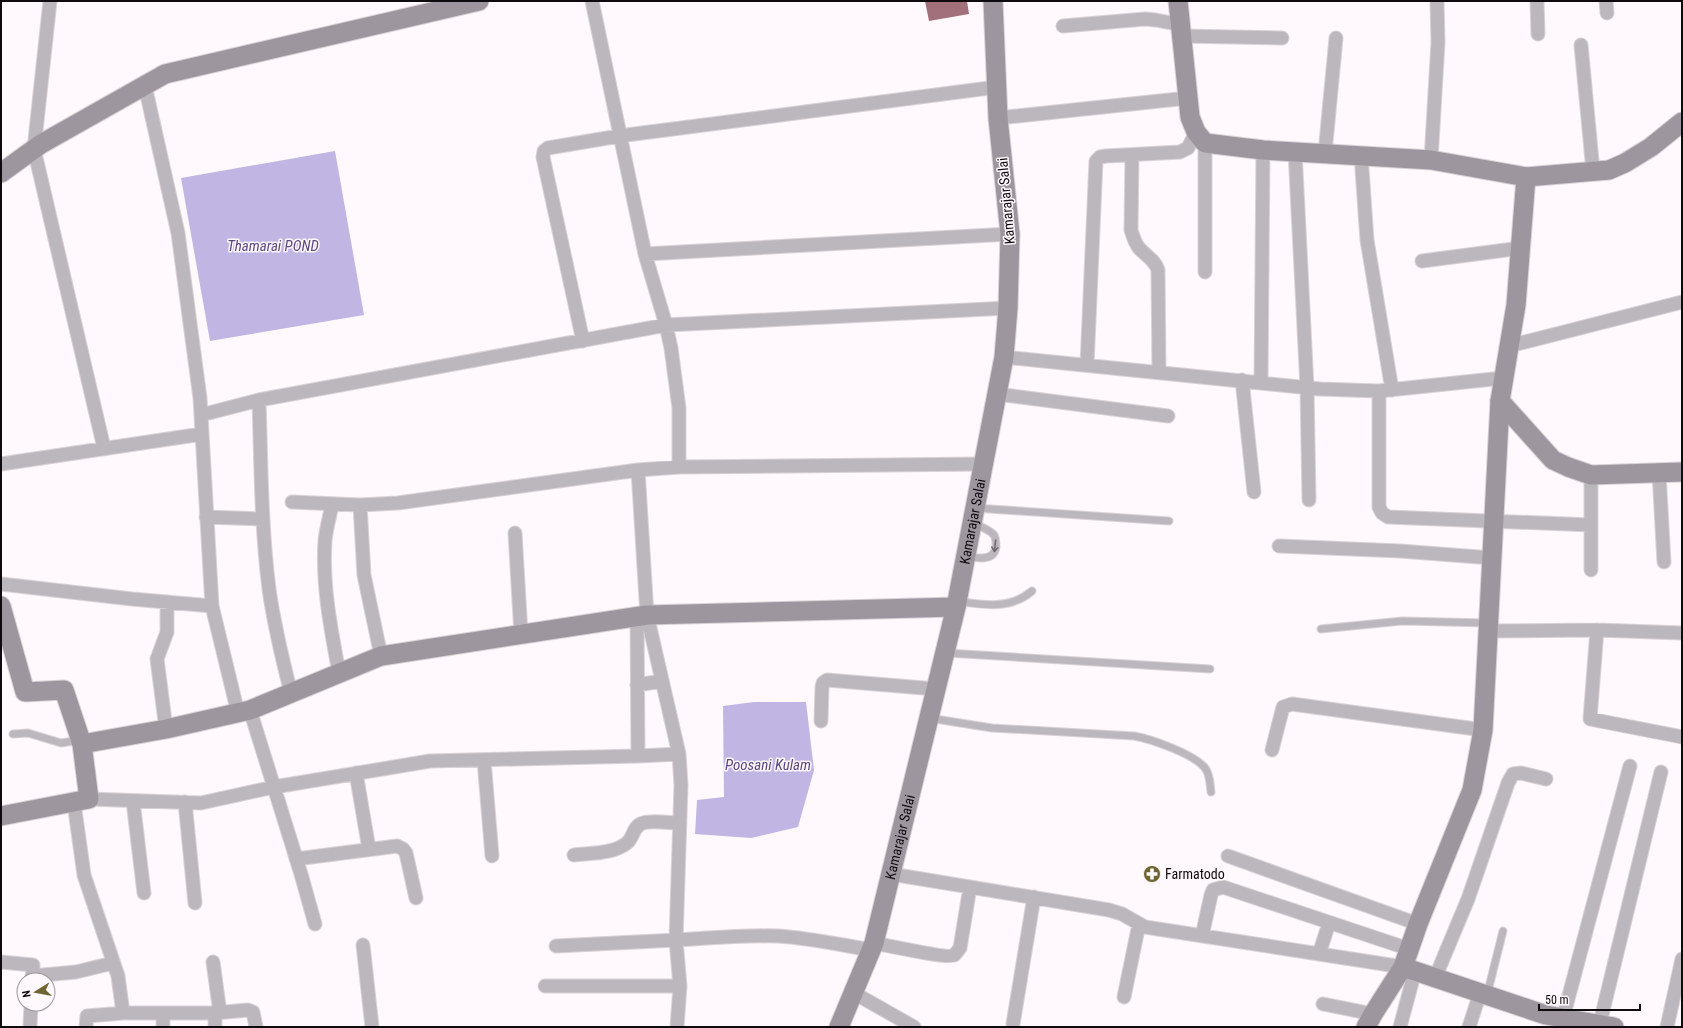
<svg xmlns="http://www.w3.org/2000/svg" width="1683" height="1028" viewBox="0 0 1683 1028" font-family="'Roboto Condensed',sans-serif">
  <rect width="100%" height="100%" fill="#fff8fc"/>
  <!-- water -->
  <path fill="#c1b6e3" d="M335 151 364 315 210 341 181 178Z
    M754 702H806L814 770 798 827 751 838 695 834 697 800 724 797 723 706Z"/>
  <!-- building -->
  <path fill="#a1707a" d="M925 1H967L969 14 929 21Z"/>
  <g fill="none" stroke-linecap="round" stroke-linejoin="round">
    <!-- lane casing -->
    <g stroke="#d9d2d6" stroke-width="9">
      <path id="lane" d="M975 508 1169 521
        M966 556C976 558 994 562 996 547 996 543 996 538 994 535 989 529 980 527 974 523
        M957 601C983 605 1010 610 1032 591
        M1321 629 1402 621 1489 623
        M947 653 1210 669
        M929 718 992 728 1134 736C1151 739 1194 754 1205 768 1210 774 1210 784 1211 792
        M13 734 28 733 61 743 80 740
        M1487 995 1503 931"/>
    </g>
    <!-- street casing -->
    <g stroke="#d9d2d6" stroke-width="15">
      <path id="street" d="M50 1 34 149 104 448
        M592 1 645 254 666 325 671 348 679 408V467
        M1537 1 1538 34
        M1606 1 1607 13
        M1063 26 1145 19 1156 20 1181 25
        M1182 36 1282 38
        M1581 45 1593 171
        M145 86 178 233 200 398 212 606 238 713
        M998 118 1188 98
        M1295 151 1307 387 1309 500
        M1325 153 1336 38
        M1132 155 1131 230C1133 237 1135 243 1139 248 1146 256 1155 260 1158 270L1159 372
        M1361 155 1367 240 1392 390
        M1431 160 1438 42 1437 1
        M645 254 1010 234
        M1422 261 1521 248
        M1205 272V143
        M583 341 543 157 544 151 548 148 619 136 997 87
        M1509 346 1682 302
        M1004 357 1320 389 1379 391 1503 378
        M1087 365 1096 161 1100 157 1106 156 1180 152 1188 148 1196 132
        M1242 380 1254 492
        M1261 382 1263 150
        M1379 391V507L1382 513 1388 517 1591 525
        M997 394 1168 416
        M259 400C261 463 261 526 269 589 274 624 282 658 291 693
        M201 415 259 400 666 325 1008 308
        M1 464 202 434
        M1659 473 1664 562
        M1591 475V570
        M292 502 360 505 398 503 638 470 679 467 983 464
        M332 504C330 516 326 529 325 541 322 586 331 629 339 673
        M360 505 364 575 381 656
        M206 517 263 519
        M515 533 521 634
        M1279 546 1400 551 1492 558
        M1 584 132 599 212 606
        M1597 630 1590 719 1682 737
        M1489 631 1597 630 1682 633
        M637 685 662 681
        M821 721 822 687 823 683 827 680 936 689
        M166 729 157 659 167 632V602
        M1272 750 1283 707 1292 704 1483 730
        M638 756 679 754
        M484 760 492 856
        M356 773 369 849
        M89 799 201 803 274 787 250 710
        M133 801 144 893
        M185 802 195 903
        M74 803 84 875 118 976 123 1013H215L248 1010 253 1012 256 1027
        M574 855C590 853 615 854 628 842 634 836 633 826 643 823 652 820 670 823 680 823
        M1228 856 1418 924
        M296 859 397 846 403 849 406 853 416 898
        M891 874 1109 910 1122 914 1145 927 1403 967
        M315 924 301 874 274 787 430 761 638 756 637 616
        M1202 936 1211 895 1213 890 1223 887 1409 949
        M874 943C886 945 948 959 954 955 956 954 958 950 960 948L970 887
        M363 945 372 1027
        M556 946 676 940 681 785 679 754 647 615 638 470
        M1319 954 1329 923
        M1 962 33 965 32 980
        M213 962 220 1013
        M32 976 76 972 113 963
        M1435 978 1468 899 1508 783 1513 774 1521 773 1546 779
        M545 986H680
        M854 993 914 1027
        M1124 997 1139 924
        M1323 1004 1373 1014
        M215 1013V1027
        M1563 1018 1630 766
        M1013 1024 1034 897
        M30 1027 31 1004
        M86 1027 87 1016 123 1013
        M163 1027V1014
        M677 1027 680 986 676 940C710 938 744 935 778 936 810 938 841 945 872 950
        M1400 1027 1415 971
        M1469 1027 1480 993
        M1599 1027 1661 772
        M1667 1027 1682 959"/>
    </g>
    <!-- secondary casing -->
    <g stroke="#d9d2d6" stroke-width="21">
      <g id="secondary">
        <path d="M1178 1 1190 117 1196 132 1205 143 1263 150 1431 160 1526 177 1609 170 1625 163 1651 147 1682 122"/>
        <path d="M1 173 41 144 165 74 479 1"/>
        <path d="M1500 401 1553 460 1568 467 1591 475 1682 472"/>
        <path d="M1 606 25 692 64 690 82 744 89 799 1 816"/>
        <path d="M82 744 166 729 250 710 381 656 647 615 956 607"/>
        <path d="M1403 967 1546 1015 1614 1027"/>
        <path id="s1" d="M839 1027 874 943 956 607 1004 357 1008 308 1010 234 998 118 993 1"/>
        <path d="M1366 1027 1373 1014 1403 967 1418 924 1472 790 1483 730 1500 401 1516 305 1526 177"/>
      </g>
    </g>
    <!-- lane -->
    <use href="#lane" stroke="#bcb7bd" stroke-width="7"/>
    <!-- street -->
    <use href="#street" stroke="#bcb7bd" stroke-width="13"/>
    <!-- secondary -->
    <use href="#secondary" stroke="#9d969f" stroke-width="19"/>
  </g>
  <!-- one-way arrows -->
  <defs><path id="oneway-shaft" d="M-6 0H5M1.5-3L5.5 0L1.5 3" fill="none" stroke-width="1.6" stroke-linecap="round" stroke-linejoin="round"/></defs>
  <use stroke="#6e696e" href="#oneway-shaft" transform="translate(995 546) rotate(96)"/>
  <!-- icons -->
  <defs>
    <g id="pharmacy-disc" transform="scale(0.9)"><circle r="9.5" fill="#6f6532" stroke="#fff8fc"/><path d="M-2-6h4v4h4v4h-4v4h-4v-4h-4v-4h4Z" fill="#fff"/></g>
  </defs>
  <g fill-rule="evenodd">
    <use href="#pharmacy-disc" x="1152" y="874"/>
  </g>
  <g text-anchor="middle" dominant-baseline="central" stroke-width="3" stroke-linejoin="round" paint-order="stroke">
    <!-- street labels -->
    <g font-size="14" fill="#0f0a0d" stroke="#fff8fc">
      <text transform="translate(1006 201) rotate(-95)">Kamarajar Salai</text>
      <text stroke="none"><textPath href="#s1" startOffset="524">Kamarajar Salai</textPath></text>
      <text stroke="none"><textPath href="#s1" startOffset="200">Kamarajar Salai</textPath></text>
    </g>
    <!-- poi labels -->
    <g font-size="14" fill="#0f0a0d" stroke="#fff8fc" text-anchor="start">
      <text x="1165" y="874">Farmatodo</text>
    </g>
    <!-- water labels -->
    <g font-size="15" font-style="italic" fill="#594781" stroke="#fff8fc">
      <text x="273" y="246">Thamarai POND</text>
      <text x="768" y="765">Poosani Kulam</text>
    </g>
  </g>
  <!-- border -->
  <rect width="1683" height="1028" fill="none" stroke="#0f0a0d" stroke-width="4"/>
  <!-- north arrow -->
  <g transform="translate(36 992) rotate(259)"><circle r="19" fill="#fff8fc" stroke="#9f999c"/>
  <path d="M0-3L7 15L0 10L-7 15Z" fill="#6f6532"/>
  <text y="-6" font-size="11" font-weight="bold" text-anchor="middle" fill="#0f0a0d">N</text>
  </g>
  <!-- scale -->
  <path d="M1539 1004v6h101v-6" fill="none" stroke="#0f0a0d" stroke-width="2"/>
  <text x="1545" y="1004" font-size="12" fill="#0f0a0d" stroke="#fff8fc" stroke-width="3" paint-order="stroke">50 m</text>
</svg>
